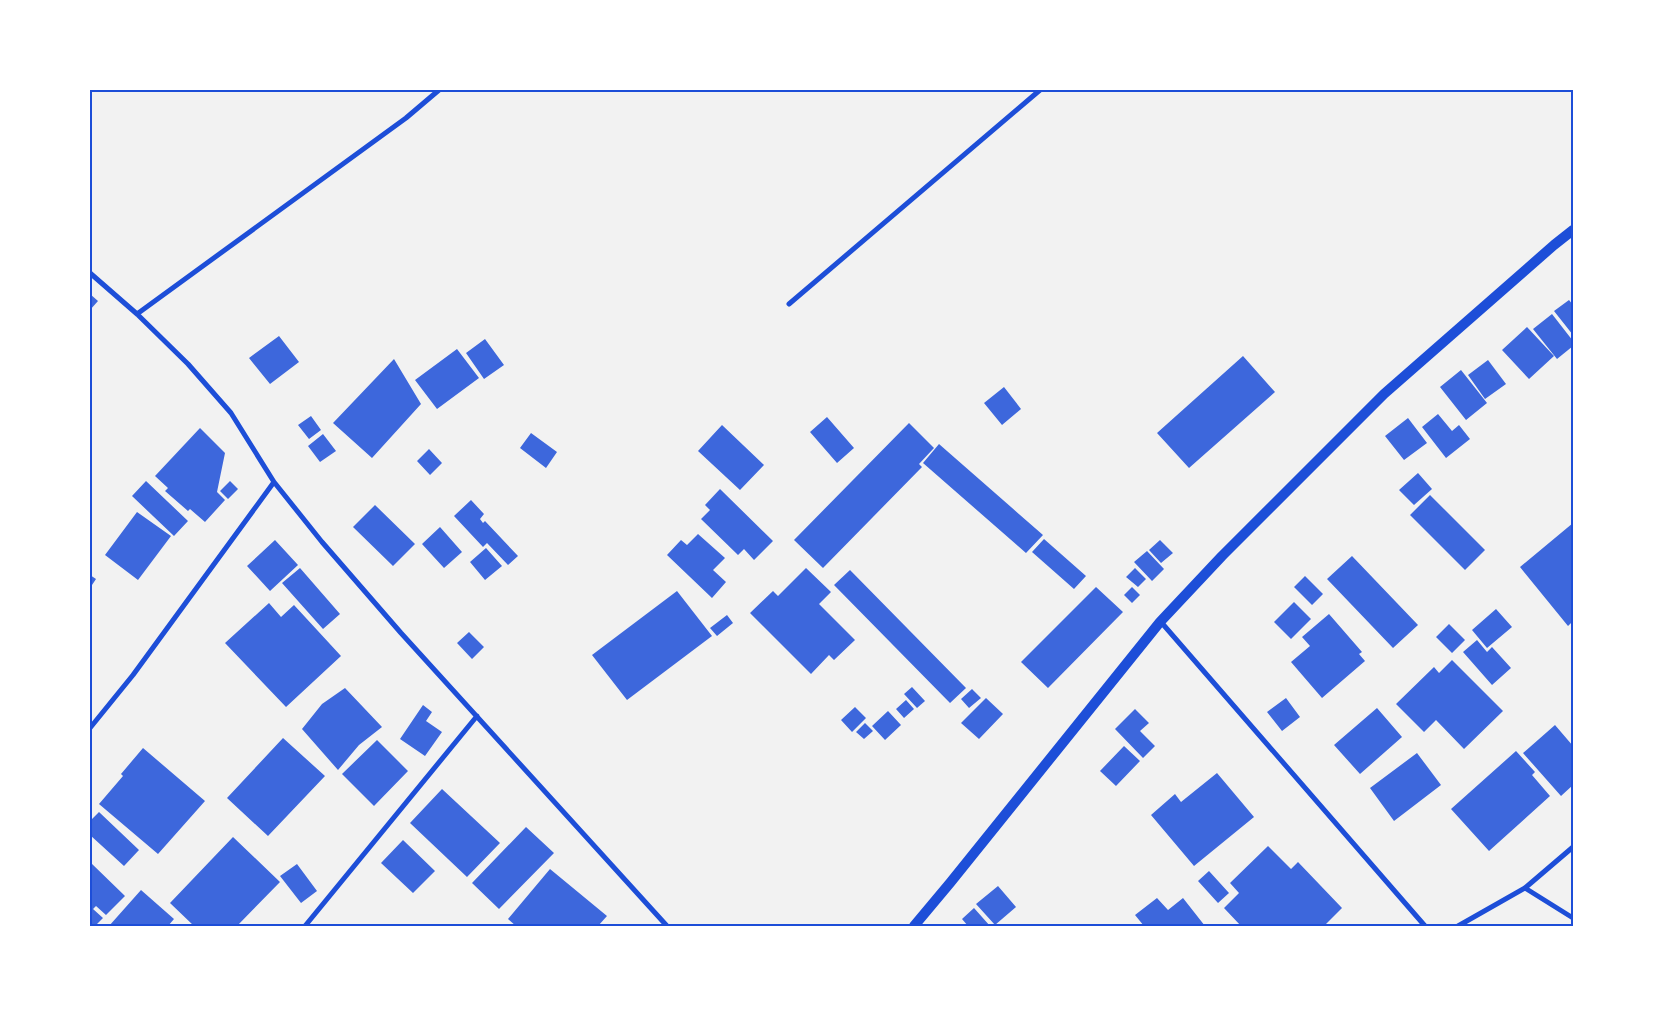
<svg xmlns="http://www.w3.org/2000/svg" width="1663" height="1016" viewBox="0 0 1663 1016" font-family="'Archivo Narrow',sans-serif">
  <rect width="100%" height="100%" fill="#f2f2f2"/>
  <!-- building -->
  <path fill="#3d67dc" d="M90 294 98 301 90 310Z
    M1569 300 1573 305V335L1554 311Z
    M1552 314 1573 341V346L1557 359 1533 329Z
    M1527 327 1554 356 1529 379 1502 350Z
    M279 336 299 362 270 384 249 358Z
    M485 339 504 365 484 379 466 353Z
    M457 349 479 378 437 409 415 380Z
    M1243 356 1275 392 1189 468 1157 433Z
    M394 359 421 404 372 458 333 423Z
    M1488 360 1506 384 1485 399 1468 375Z
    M1461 370 1487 403 1466 420 1440 387Z
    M1004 387 1021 409 1002 425 984 403Z
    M1438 414 1452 431 1459 425 1470 439 1446 458 1422 427Z
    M311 416 321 430 309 439 298 425Z
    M827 417 854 448 837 463 810 432Z
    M1408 418 1427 443 1404 460 1385 436Z
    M909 423 934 448 919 464 922 467 823 568 794 540Z
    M722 425 764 465 740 490 698 451Z
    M200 428 225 453 217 492 225 500 205 522 190 509 188 511 165 491 168 488 155 476Z
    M531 433 557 452 546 468 520 448Z
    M323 434 336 451 320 462 308 446Z
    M939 444 1043 535 1026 553 923 463Z
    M429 449 442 463 430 475 417 461Z
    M1418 473 1432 489 1414 505 1399 490Z
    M146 481 188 521 174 536 132 496Z
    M230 481 238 489 228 499 220 491Z
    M720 489 773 541 754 560 744 549 738 555 701 519 710 510 705 505Z
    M1430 495 1485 550 1465 570 1410 515Z
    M471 500 484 514 480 519 483 523 485 521 518 556 508 565 487 543 483 547 454 516Z
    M375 505 415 544 393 566 353 527Z
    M137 512 171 536 138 580 105 555Z
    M1573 523V621L1568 626 1520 567Z
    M440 527 462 552 444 568 422 544Z
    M698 534 725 558 713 570 726 582 712 598 667 555 681 540 687 545Z
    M1044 539 1086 576 1074 589 1032 552Z
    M275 540 298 565 270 591 247 566Z
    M1160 540 1173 553 1161 563 1149 550Z
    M486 548 502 566 485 580 470 562Z
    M1147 551 1164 569 1152 581 1134 562Z
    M1352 556 1418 625 1393 648 1327 579Z
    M300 568 340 614 323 629 282 583Z
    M806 568 831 592 819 604 855 640 834 660 829 655 811 674 750 613 773 591 778 596Z
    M1135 568 1146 579 1138 587 1126 577Z
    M850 570 966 688 950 703 834 585Z
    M90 575 96 579 90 588Z
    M1305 576 1323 594 1312 605 1294 587Z
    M1096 587 1123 612 1048 688 1021 662Z
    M1132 587 1140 595 1132 603 1124 595Z
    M677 591 712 636 627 700 592 655Z
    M1294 602 1311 619 1291 639 1274 622Z
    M269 603 281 617 294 605 341 656 286 707 225 643Z
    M1496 609 1512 627 1487 648 1472 630Z
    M1329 614 1362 652 1359 654 1365 661 1322 698 1291 662 1310 646 1302 637Z
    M727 615 733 623 717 636 710 628Z
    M1449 624 1465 640 1452 653 1436 637Z
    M469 632 484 647 472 659 457 643Z
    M1477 640 1487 652 1492 647 1511 668 1492 685 1463 652Z
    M1452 660 1503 711 1464 749 1436 720 1424 732 1396 704 1434 667 1439 673Z
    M912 687 925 701 917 708 904 694Z
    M345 688 382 727 359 745 338 770 302 729 322 704Z
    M972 689 981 698 969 708 961 699Z
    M986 698 1003 714 979 739 961 723Z
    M1286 698 1300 717 1282 731 1267 712Z
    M906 700 914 709 904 718 896 709Z
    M423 705 432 712 426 721 442 732 425 756 400 739Z
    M855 707 866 718 852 732 841 720Z
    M1377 708 1402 737 1360 774 1334 745Z
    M1135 709 1149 723 1140 731 1155 746 1143 758 1115 729Z
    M888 711 901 725 885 740 872 726Z
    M865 723 873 731 864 739 856 732Z
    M1555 725 1573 746V785L1561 796 1523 753Z
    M283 738 325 776 268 836 227 798Z
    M377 740 408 771 374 806 342 774Z
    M1124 746 1140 761 1116 786 1100 771Z
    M143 748 205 801 158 854 99 804 123 776 121 774Z
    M1516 751 1535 772 1532 775 1550 796 1489 851 1451 809Z
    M1417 753 1441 785 1394 821 1370 788Z
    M1217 773 1254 817 1194 866 1151 815 1175 794 1181 802Z
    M442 789 500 843 467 877 410 823Z
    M99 812 139 850 124 866 90 835V821Z
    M526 827 554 853 499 909 472 883Z
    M233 837 280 882 237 926H194L170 903Z
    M403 840 435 871 413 893 381 863Z
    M1268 846 1291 869 1298 862 1342 908 1324 926H1241L1224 908 1239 893 1230 883Z
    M90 862 125 896 106 915 96 906 93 909 103 918 95 926H90Z
    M297 864 317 891 301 903 280 876Z
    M550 869 607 916 598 926H516L508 919Z
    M1209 871 1229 893 1218 903 1198 881Z
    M998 886 1016 907 995 925 976 904Z
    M141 890 174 919 168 926H109Z
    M1157 898 1168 910 1183 898 1205 926H1144L1135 915Z
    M974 908 990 926H968L962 919Z"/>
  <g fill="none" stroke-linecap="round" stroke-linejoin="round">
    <!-- minor -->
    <path stroke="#1d4ed8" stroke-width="5" d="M90 273 137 314 188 364 231 413 274 482 322 542 401 633 667 926
      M789 304 1040 90
      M137 314 406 118 439 90
      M1161 622 1425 926
      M90 728 133 675 274 482
      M1525 888 1573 918
      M305 926 477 716
      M1458 926 1525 888 1573 847"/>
    <!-- secondary -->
    <path stroke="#1d4ed8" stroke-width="10" d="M914 926 950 883 1160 622 1222 556 1384 394 1554 245 1573 230"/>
  </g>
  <!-- border -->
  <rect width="1663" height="1016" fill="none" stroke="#ffffff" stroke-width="182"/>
  <rect x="91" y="91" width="1481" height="834" fill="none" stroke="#1d4ed8" stroke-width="2"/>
</svg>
